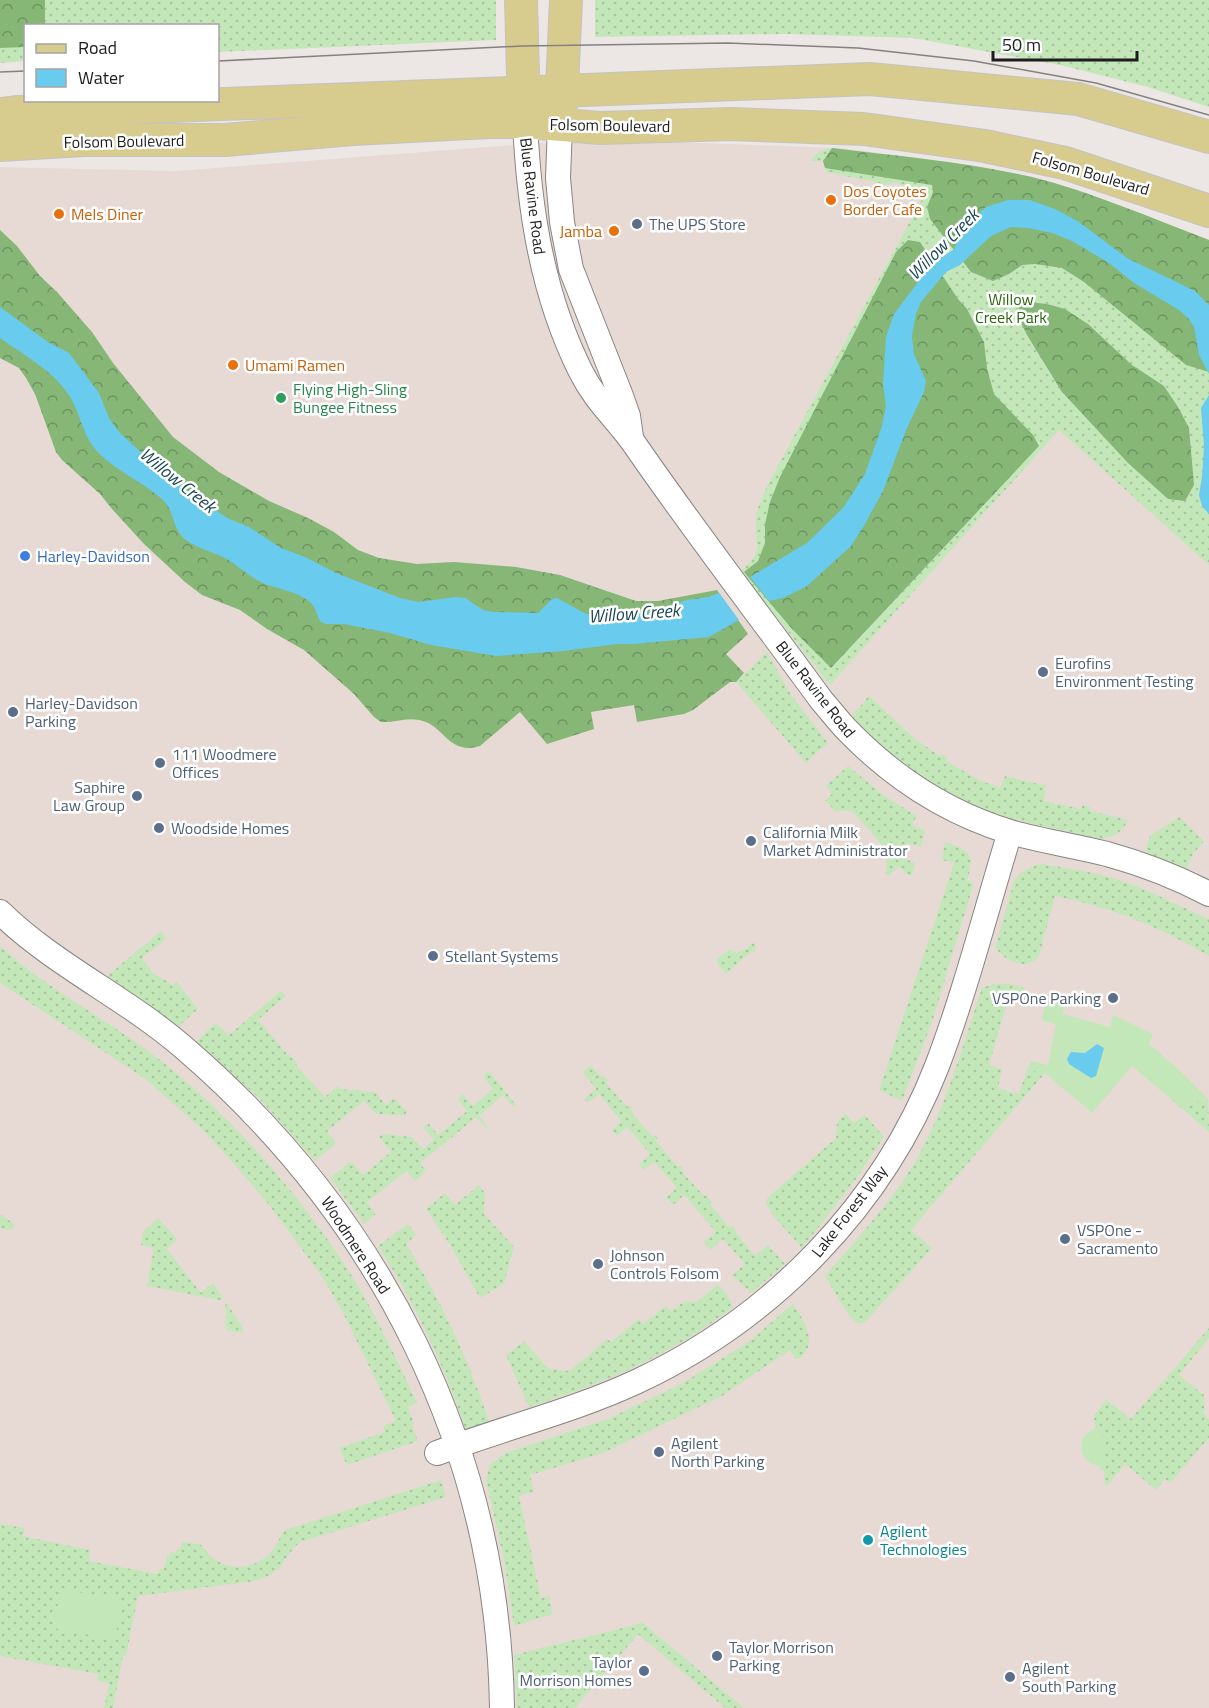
<svg xmlns="http://www.w3.org/2000/svg" width="1209" height="1708" viewBox="0 0 1209 1708" font-family="'Titillium Web',sans-serif">
  <defs>
    <pattern id="grass-dots" width="8" height="8" patternUnits="userSpaceOnUse" patternTransform="scale(1.5)"><rect width="8" height="8" fill="#c4e7b9"/><path d="M2 2h.1M6 6h.1" fill="none" stroke="#a8c69e" stroke-width="1.8" stroke-linecap="round"/></pattern>
    <pattern id="forest-crowns" width="20" height="18" patternUnits="userSpaceOnUse" patternTransform="scale(1.5)"><rect width="20" height="18" fill="#86b777"/><path d="M2 6a3 3 0 1 1 6 0M12 15a3 3 0 1 1 6 0" fill="none" stroke="#6d9461"/></pattern>
  </defs>
  <rect width="100%" height="100%" fill="#ece7e5"/>
  <!-- built -->
  <path fill="#e7dad5" d="M591 139 840 148 968 165 1031 177 1083 192 1209 240V1708H0V167L176 171Z"/>
  <!-- grass -->
  <path fill="url(#grass-dots)" d="M0 0H496V40L218 52V26H26L25 61 0 63Z
    M595 0H1209V107L1144 86 1060 65 913 38 786 34 595 37Z
    M832 148 968 165 1031 177 1083 192 1209 240V565L1059 430 830 685 740 571C769 549 751 541 757 512 759 503 764 494 767 486L927 190 890 182 889 185 826 172 823 161H811C816 152 822 150 832 148Z
    M767 652 791 695 828 743 806 763 736 682Z
    M869 696 915 739 940 756 942 754 947 757 946 761 979 780 1000 788 1005 776 1046 786 1044 801 1081 809 1083 805 1090 807V811L1128 820C1122 833 1114 837 1100 839 1061 829 1018 823 980 809 930 790 887 756 852 716Z
    M848 766 886 797 917 816 912 824 925 831 921 847 906 843 903 858 915 863 912 876 906 874 899 866 888 876 886 873 887 850 852 811H835L825 800 832 794 826 786Z
    M1179 817 1204 841 1193 854 1185 873 1143 858 1150 836Z
    M945 842C971 851 975 854 967 881L974 883 932 1022 902 1101 879 1090 954 863 942 860Z
    M1041 864C1067 868 1094 872 1119 880 1150 890 1179 906 1209 919V956C1161 927 1110 907 1055 896L1039 956C1027 972 1006 961 995 948L1014 881C1021 871 1029 867 1041 864Z
    M161 931 166 939 142 958 153 973 173 985 177 982 198 1009 178 1027 106 977Z
    M752 943 756 944 755 952 752 951 726 974 717 963V959L730 949 736 953 746 949Z
    M0 946C48 990 109 1020 160 1060 235 1119 314 1210 362 1293 382 1328 400 1366 417 1403L408 1407 414 1423 412 1425 418 1441 347 1465 339 1448 385 1432 383 1426 396 1421 343 1313 323 1278 270 1206 236 1166 201 1128 144 1078 0 983Z
    M993 984H1009L1020 986 1025 989V1001L1009 996 989 1065 1002 1069 998 1088 1019 1094 1027 1070 1045 1073 911 1230 932 1248 867 1320C864 1322 862 1324 858 1323 849 1320 831 1285 825 1276 854 1242 885 1209 909 1172 944 1116 961 1050 982 988Z
    M281 991 286 996 258 1020 288 1055 289 1054 297 1063 296 1065 325 1097 338 1086 341 1089 372 1092 374 1091 386 1105 394 1098 407 1112 404 1115 376 1114 364 1101 327 1131 336 1143 315 1161 258 1097 196 1042 215 1023 229 1035Z
    M591 1065 601 1077 603 1075 608 1080 606 1083 627 1107 630 1105 633 1109 631 1112 652 1136 655 1135 658 1139 656 1141 678 1167 681 1165 684 1169 682 1172 704 1196 706 1195 711 1201 710 1204 729 1227 732 1225 736 1230 735 1231 755 1256 768 1245 785 1264 751 1293 732 1275 745 1264 723 1239 710 1250 704 1242 716 1232 684 1195 673 1205 666 1197 677 1188 654 1162 644 1170 639 1164 650 1154 627 1127 617 1136 612 1130 621 1121 599 1094 588 1103 584 1099 596 1089 583 1072Z
    M489 1071 516 1105 513 1107 503 1095 479 1116 488 1127 486 1128 476 1117 443 1145 451 1156 442 1145 420 1163 426 1171 415 1181 406 1171 367 1202 376 1214 364 1224 330 1178 351 1161 363 1175 391 1152 379 1137 383 1134 412 1137 423 1149 434 1140 423 1127 428 1123 438 1135 467 1111 458 1099 463 1094 473 1106 493 1089 483 1076Z
    M1208 1099 1209 1132 1172 1100 1186 1104Z
    M845 1113 853 1123 865 1115 884 1137 854 1182 802 1248 770 1212 771 1211 766 1204 767 1198 836 1138 837 1123Z
    M479 1185 485 1193 484 1214 514 1247 504 1284 480 1298 450 1245 426 1209 445 1193 455 1205Z
    M0 1214 14 1224 13 1230 0 1228Z
    M158 1218 177 1239 167 1249 201 1293 213 1283 223 1298 220 1300 147 1286 154 1248 141 1245 143 1232Z
    M408 1224 416 1235 406 1244C442 1303 468 1358 490 1424L466 1431C445 1367 415 1303 378 1246Z
    M718 1284 728 1296 733 1307C670 1356 604 1383 529 1407L506 1355 524 1341 549 1369 570 1371 607 1339 611 1342 639 1319 643 1324 666 1306 671 1311 685 1301 697 1302Z
    M226 1302 243 1328 242 1333 227 1331 225 1324 227 1311 225 1307Z
    M793 1304C805 1322 819 1343 799 1359L795 1358 790 1350 722 1396 603 1453 530 1475 534 1491 519 1496 541 1598 549 1596 553 1614 514 1626 504 1560 486 1480 490 1464 506 1453 610 1418 683 1383 747 1343Z
    M1209 1328V1338L1179 1375 1204 1395V1414L1209 1419V1438L1170 1483 1165 1479 1156 1490 1125 1464 1106 1487 1103 1470H1100V1466H1104L1101 1428 1095 1429 1094 1415 1107 1400 1131 1419Z
    M441 1480 446 1497 301 1542C290 1549 286 1561 278 1569 272 1575 263 1578 255 1581L138 1596 126 1656H123L113 1708H104L109 1683 97 1681 98 1674 0 1656V1524L25 1528 23 1536 90 1550 89 1561 157 1574 159 1569H164L167 1556H170V1552L176 1553 177 1549H180L182 1542C187 1543 197 1543 201 1545 204 1547 207 1553 210 1556 227 1570 249 1571 267 1556 276 1549 278 1538 285 1530Z
    M643 1623 744 1708H725L638 1634 575 1708H517L514 1655Z"/>
  <!-- forest -->
  <path fill="url(#forest-crowns)" d="M0 0H45V25L26 26 25 47 0 48Z
    M832 148C898 156 966 162 1032 177 1092 192 1151 218 1209 240V372L1186 365 1084 282 1062 268 1035 264 1022 265 1009 274 993 281 971 272 930 219 927 207 933 192 932 185 825 168 823 161Z
    M0 230 17 246 40 276 57 292 92 332 113 363 173 437 219 472 269 501 308 518 334 532 358 550 379 558 417 564 454 562 516 567 560 575 636 601H658L717 590 748 634 726 654 744 673 736 682H730L693 710 684 714 637 722 634 705 591 712 594 729 547 744 520 712 480 746C448 756 444 724 419 720 406 717 394 723 381 722L374 717 354 694 304 650 267 629 240 610 202 595 185 582 144 544 112 509 100 494 62 460 56 452 35 394 26 378 19 368 0 358Z
    M908 240 920 242 958 299 967 309 984 342 987 368 994 394 1033 435 1039 446 831 668 792 629 744 572 758 561 765 543V524L770 502 780 477 896 252Z
    M1028 302 1047 304 1065 309 1088 324 1132 365 1164 386 1178 407 1189 428 1194 485 1185 501 1168 499 1128 463 1062 392 1027 335 1018 316 1019 304Z"/>
  <!-- garden -->
  <path fill="#c4e7b9" d="M1051 994 1064 998 1063 1014 1110 1027 1113 1015 1153 1034 1149 1044 1179 1070 1208 1099 1186 1104 1172 1100 1132 1066 1092 1113 1045 1073 1027 1070 1031 1061 1048 1065 1056 1024 1043 1021 1042 1017 1048 995Z
    M1101 1428 1105 1466C1075 1467 1073 1430 1101 1428Z
    M61 1589 122 1600 115 1640 53 1628Z"/>
  <!-- water -->
  <path fill="#69cbee" d="M1008 200H1030L1055 209 1079 222 1127 258 1195 291 1209 305V374L1199 355 1194 327 1189 319 1179 310 1134 283 1109 263 1072 241 1052 233 1028 228 1011 227 991 236 960 265 946 272 921 302 916 314 912 336 914 354 926 381 924 392 907 428 883 491 865 524 851 546 807 586 783 598 769 601 750 577 807 543 843 508 865 474 882 426 886 406 883 383 886 337 894 314 928 269 939 259 953 250 968 224 986 207Z
    M0 307 48 342 69 353 99 393 109 418 119 432 144 455 165 470 195 497 229 519 249 527 281 548 305 557 336 573 400 598 418 602 456 597 465 598 483 610 494 612 538 613 552 599 557 598 584 613 596 616 649 613 687 600 709 597 719 593 739 620 709 637 634 644H617L563 651 496 656 431 645 390 633 344 624H326L321 622C316 615 317 609 311 603 297 590 277 590 261 582 248 576 239 566 227 559 214 552 198 549 186 540 172 530 175 512 164 501 143 481 114 471 95 449 84 436 80 415 72 400 56 372 25 356 0 338Z
    M1209 395V514L1202 506 1199 495 1202 477 1204 446 1201 408Z
    M1097 1044 1104 1048 1096 1076 1091 1078 1069 1064 1067 1059 1071 1052 1085 1053Z"/>
  <g fill="none" stroke-linecap="round" stroke-linejoin="round">
    <!-- minor casing -->
    <g stroke="#888482" stroke-width="26">
      <path id="minor" d="M525 122C529 209 542 294 581 372 596 402 617 419 635 445 695 532 760 616 822 701 831 711 839 722 849 732 894 778 948 813 1010 832 1042 841 1075 846 1107 854 1143 864 1177 877 1209 894
        M560 125 558 178 562 222 571 269 621 396 628 416 631 437
        M0 912C54 965 125 997 183 1047 379 1215 498 1447 502 1708
        M437 1453C503 1428 574 1411 638 1381 772 1318 883 1205 937 1066 966 990 986 910 1010 832"/>
    </g>
    <!-- major casing -->
    <g stroke="#c4c4c4" stroke-width="34">
      <path id="major" d="M521 0 524 112
        M561 109 566 0
        M0 114 19 112 870 79 1078 99 1209 137
        M0 145 84 140H225L353 129 489 122H525L600 128 731 124 864 129 985 146 1065 163 1209 211"/>
    </g>
    <!-- minor -->
    <use href="#minor" stroke="#fff" stroke-width="24"/>
    <!-- major -->
    <use href="#major" stroke="#d7cb8e" stroke-width="32"/>
    <!-- tram -->
    <path stroke="#858180" stroke-width="1.5" d="M218 61 522 46 728 43 858 48 974 61 1096 83 1209 115
      M0 72 26 71"/>
  </g>
  <!-- markers -->
  <g fill="#e8710a" stroke="#fff" stroke-width="2">
    <circle cx="831" cy="200" r="6"/>
    <circle cx="59" cy="214" r="6"/>
    <circle cx="614" cy="231" r="6"/>
    <circle cx="233" cy="365" r="6"/>
  </g>
  <g fill="#5c6f8a" stroke="#fff" stroke-width="2">
    <circle cx="637" cy="224" r="6"/>
    <circle cx="1043" cy="672" r="6"/>
    <circle cx="13" cy="712" r="6"/>
    <circle cx="160" cy="763" r="6"/>
    <circle cx="137" cy="796" r="6"/>
    <circle cx="159" cy="828" r="6"/>
    <circle cx="751" cy="841" r="6"/>
    <circle cx="433" cy="956" r="6"/>
    <circle cx="1113" cy="998" r="6"/>
    <circle cx="1065" cy="1239" r="6"/>
    <circle cx="598" cy="1264" r="6"/>
    <circle cx="659" cy="1452" r="6"/>
    <circle cx="717" cy="1656" r="6"/>
    <circle cx="644" cy="1671" r="6"/>
    <circle cx="1010" cy="1677" r="6"/>
  </g>
  <circle fill="#2e9e5b" stroke="#fff" stroke-width="2" cx="281" cy="398" r="6"/>
  <circle fill="#3f7fe0" stroke="#fff" stroke-width="2" cx="25" cy="556" r="6"/>
  <circle fill="#0f9aa8" stroke="#fff" stroke-width="2" cx="868" cy="1540" r="6"/>
  <g text-anchor="middle" dominant-baseline="central" stroke-width="5" stroke-linejoin="round" paint-order="stroke">
    <!-- street labels -->
    <g font-size="16" fill="#1e1c1c" stroke="#fff">
      <text transform="translate(610 125) rotate(1)">Folsom Boulevard</text>
      <text transform="translate(124 141) rotate(-1)">Folsom Boulevard</text>
      <text transform="translate(1091 173) rotate(16)">Folsom Boulevard</text>
      <text transform="translate(533 196) rotate(83)">Blue Ravine Road</text>
      <text transform="translate(816 689) rotate(52)">Blue Ravine Road</text>
      <text transform="translate(849 1211) rotate(-52)">Lake Forest Way</text>
      <text transform="translate(356 1245) rotate(57)">Woodmere Road</text>
    </g>
    <!-- food labels -->
    <g font-size="16" fill="#c56008" stroke="#fff" text-anchor="start">
      <text x="843" y="191">Dos Coyotes<tspan x="843" dy="18">Border Cafe</tspan></text>
      <text x="71" y="214">Mels Diner</text>
      <text x="602" y="231" text-anchor="end">Jamba</text>
      <text x="245" y="365">Umami Ramen</text>
    </g>
    <!-- service labels -->
    <g font-size="16" fill="#4e5e75" stroke="#fff" text-anchor="start">
      <text x="649" y="224">The UPS Store</text>
      <text x="1055" y="663">Eurofins<tspan x="1055" dy="18">Environment Testing</tspan></text>
      <text x="25" y="703">Harley-Davidson<tspan x="25" dy="18">Parking</tspan></text>
      <text x="172" y="754">111 Woodmere<tspan x="172" dy="18">Offices</tspan></text>
      <text x="125" y="787" text-anchor="end">Saphire<tspan x="125" dy="18">Law Group</tspan></text>
      <text x="171" y="828">Woodside Homes</text>
      <text x="763" y="832">California Milk<tspan x="763" dy="18">Market Administrator</tspan></text>
      <text x="445" y="956">Stellant Systems</text>
      <text x="1101" y="998" text-anchor="end">VSPOne Parking</text>
      <text x="1077" y="1230">VSPOne -<tspan x="1077" dy="18">Sacramento</tspan></text>
      <text x="610" y="1255">Johnson<tspan x="610" dy="18">Controls Folsom</tspan></text>
      <text x="671" y="1443">Agilent<tspan x="671" dy="18">North Parking</tspan></text>
      <text x="729" y="1647">Taylor Morrison<tspan x="729" dy="18">Parking</tspan></text>
      <text x="632" y="1662" text-anchor="end">Taylor<tspan x="632" dy="18">Morrison Homes</tspan></text>
      <text x="1022" y="1668">Agilent<tspan x="1022" dy="18">South Parking</tspan></text>
    </g>
    <!-- park labels -->
    <g font-size="16" fill="#2a680e" stroke="#fff">
      <text x="1011" y="299">Willow<tspan x="1011" dy="18">Creek Park</tspan></text>
    </g>
    <!-- leisure labels -->
    <g font-size="16" fill="#27864d" stroke="#fff" text-anchor="start">
      <text x="293" y="389">Flying High-Sling<tspan x="293" dy="18">Bungee Fitness</tspan></text>
    </g>
    <!-- shop labels -->
    <g font-size="16" fill="#366cbe" stroke="#fff" text-anchor="start">
      <text x="37" y="556">Harley-Davidson</text>
    </g>
    <!-- culture labels -->
    <g font-size="16" fill="#0d838f" stroke="#fff" text-anchor="start">
      <text x="880" y="1531">Agilent<tspan x="880" dy="18">Technologies</tspan></text>
    </g>
    <!-- water labels -->
    <g font-size="18" font-style="italic" fill="#1b4655" stroke="#fff">
      <text transform="translate(943 244) rotate(-45)">Willow Creek</text>
      <text transform="translate(178 480) rotate(39)">Willow Creek</text>
      <text transform="translate(634 613) rotate(-4)">Willow Creek</text>
    </g>
  </g>
  <!-- legend -->
  <rect x="24" y="24" width="195" height="78" fill="#ffffff" stroke="#a5a4a4" stroke-width="1.5"/>
  <rect x="36" y="44" width="30" height="9" fill="#d7cb8e" stroke="#a5a4a4" stroke-width="1.5"/>
  <text x="78" y="54" font-size="18" fill="#1e1c1c">Road</text>
  <rect x="36" y="69" width="30" height="18" fill="#69cbee" stroke="#a5a4a4" stroke-width="1.5"/>
  <text x="78" y="84" font-size="18" fill="#1e1c1c">Water</text>
  <!-- scale -->
  <path d="M993 51v9h144v-9" fill="none" stroke="#1e1c1c" stroke-width="3"/>
  <text x="1002" y="51" font-size="18" fill="#1e1c1c" stroke="#ffffff" stroke-width="4.5" paint-order="stroke">50 m</text>
</svg>
